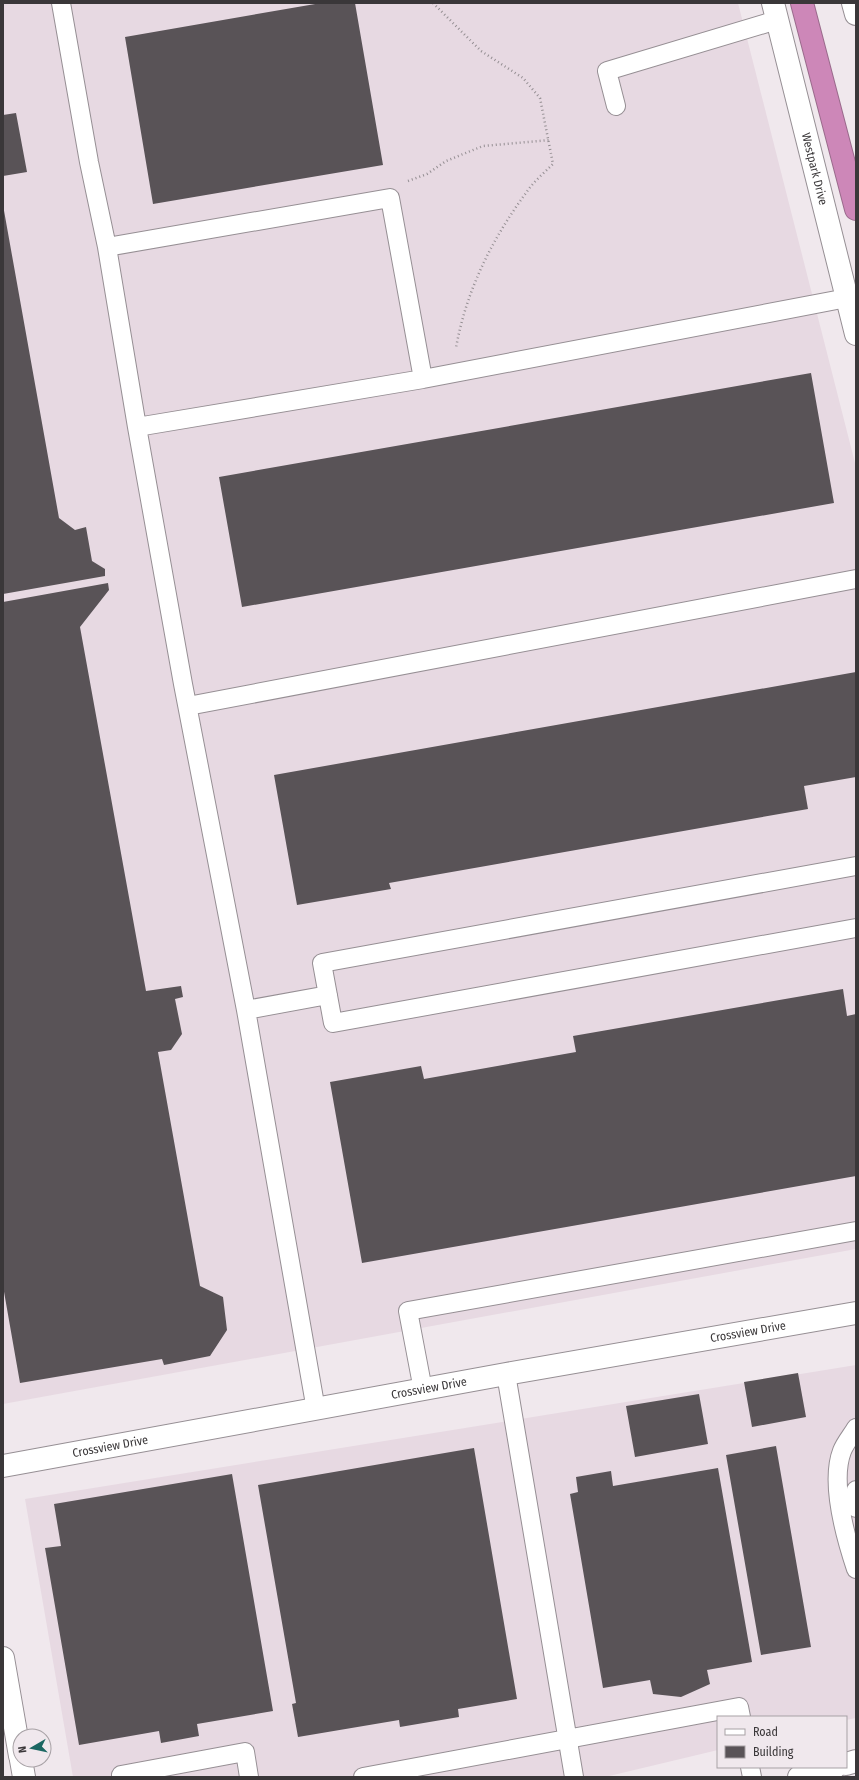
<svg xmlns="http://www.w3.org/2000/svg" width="859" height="1780" viewBox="0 0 859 1780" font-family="'Fira Sans Condensed',sans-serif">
  <rect width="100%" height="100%" fill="#f0e8ed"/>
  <!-- built -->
  <path fill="#e7d9e2" d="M3 3H738L856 467V1249L3 1404Z
    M856 1365V1718L846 1720V1717H718V1750L605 1777H73L25 1499Z"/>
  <!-- building -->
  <path fill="#595357" d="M321 3H355L383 165 153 204 125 37Z
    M16 113 27 172 3 176V115Z
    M3 205 59 518 75 530 86 527 92 561 105 569V576L3 594Z
    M811 373 834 503 242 607 219 477Z
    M108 583 109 590 80 627 146 991 181 986 183 997 175 999 182 1034 171 1050 158 1052 200 1286 223 1297 227 1330 210 1356 164 1365 162 1359 20 1383 3 1286V602Z
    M856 672V777L804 786 808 809 389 883 391 889 297 905 274 775Z
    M843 989 847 1016 856 1014V1176L362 1263 330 1082 421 1066 424 1079 576 1052 573 1036Z
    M798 1373 806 1417 752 1427 744 1382Z
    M699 1394 708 1444 635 1457 626 1406Z
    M776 1446 811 1647 761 1655 726 1455Z
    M474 1448 517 1699 458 1709 459 1717 400 1727 399 1720 298 1737 292 1704 296 1703 258 1485Z
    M718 1468 752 1662 707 1670 710 1684 681 1697 653 1694 650 1680 603 1688 570 1494 578 1492 576 1477 611 1471 613 1486Z
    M232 1474 273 1711 197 1724 199 1736 161 1743 159 1731 79 1745 45 1548 61 1546 54 1504Z"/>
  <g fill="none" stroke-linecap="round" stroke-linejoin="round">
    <!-- service casing -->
    <g stroke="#968f94" stroke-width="20">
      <path id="service" d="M61 3 89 162 107 247 137 427 183 684 246 1010 316 1410
        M616 106 607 71 777 20
        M107 247 390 198 423 379
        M137 427 423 379 847 298
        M188 706 856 579
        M856 866 322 963 333 1023 856 928
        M246 1010 328 995
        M506 1374 574 1777
        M423 1390 408 1311 856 1231
        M856 1428C852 1435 845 1443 842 1451 830 1482 846 1539 856 1569
        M856 1490V1508
        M750 1767 752 1777
        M122 1777 121 1775 245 1752 249 1777
        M363 1777 739 1707 741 1717"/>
    </g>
    <!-- minor casing -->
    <g stroke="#968f94" stroke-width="24">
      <g id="minor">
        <path id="s1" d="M3 1466 506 1374 856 1313"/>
        <path d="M3 1658 20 1756"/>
        <path d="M21 1760 24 1777"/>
      </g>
    </g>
    <!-- secondary casing -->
    <g stroke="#968f94" stroke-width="24">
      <g id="secondary">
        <path id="s2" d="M773 3 856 334"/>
        <path d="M853 3 856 14"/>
        <path d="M846 1764 856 1761"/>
        <path d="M799 1777 835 1767"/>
      </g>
    </g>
    <!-- motorway casing -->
    <g stroke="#9a6b8c" stroke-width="24">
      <path id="motorway" d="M802 3 856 209"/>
    </g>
    <!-- path -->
    <path stroke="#958f93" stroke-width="2.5" stroke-dasharray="1 3" stroke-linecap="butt" d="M433 3 481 51 523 78 540 98 553 164C544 173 533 182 526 193 492 239 466 291 456 348
      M408 181 427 174 446 161 483 146 550 140"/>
    <!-- service -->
    <use href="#service" stroke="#fff" stroke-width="18"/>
    <!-- minor -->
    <use href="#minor" stroke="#fff" stroke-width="22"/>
    <!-- secondary -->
    <use href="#secondary" stroke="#fff" stroke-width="22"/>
    <!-- motorway -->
    <use href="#motorway" stroke="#cd87b8" stroke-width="22"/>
  </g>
  <g text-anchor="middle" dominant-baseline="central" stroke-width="4" stroke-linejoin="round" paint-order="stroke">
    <!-- street labels -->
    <g font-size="12" fill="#3a3739" stroke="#f0e8ed">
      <text stroke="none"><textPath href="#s2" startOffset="171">Westpark Drive</textPath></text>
      <text stroke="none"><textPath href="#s1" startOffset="757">Crossview Drive</textPath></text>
      <text stroke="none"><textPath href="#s1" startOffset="433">Crossview Drive</textPath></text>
      <text stroke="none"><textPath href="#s1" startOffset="109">Crossview Drive</textPath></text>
    </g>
  </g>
  <!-- border -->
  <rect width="859" height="1780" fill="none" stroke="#3a3739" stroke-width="8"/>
  <!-- legend -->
  <rect x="717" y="1716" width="130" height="52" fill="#f0e8ed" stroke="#a7a1a5"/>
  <rect x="725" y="1729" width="20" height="6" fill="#ffffff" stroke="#a7a1a5"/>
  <text x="753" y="1736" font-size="12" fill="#3a3739">Road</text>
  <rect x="725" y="1746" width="20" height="12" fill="#595357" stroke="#a7a1a5"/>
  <text x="753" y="1756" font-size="12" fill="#3a3739">Building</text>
  <!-- north arrow -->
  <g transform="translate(32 1748) rotate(261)"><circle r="19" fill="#f0e8ed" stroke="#a7a1a5"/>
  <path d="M0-3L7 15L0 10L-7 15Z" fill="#1b6762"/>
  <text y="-6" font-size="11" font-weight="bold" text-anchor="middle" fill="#3a3739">N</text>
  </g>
</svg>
